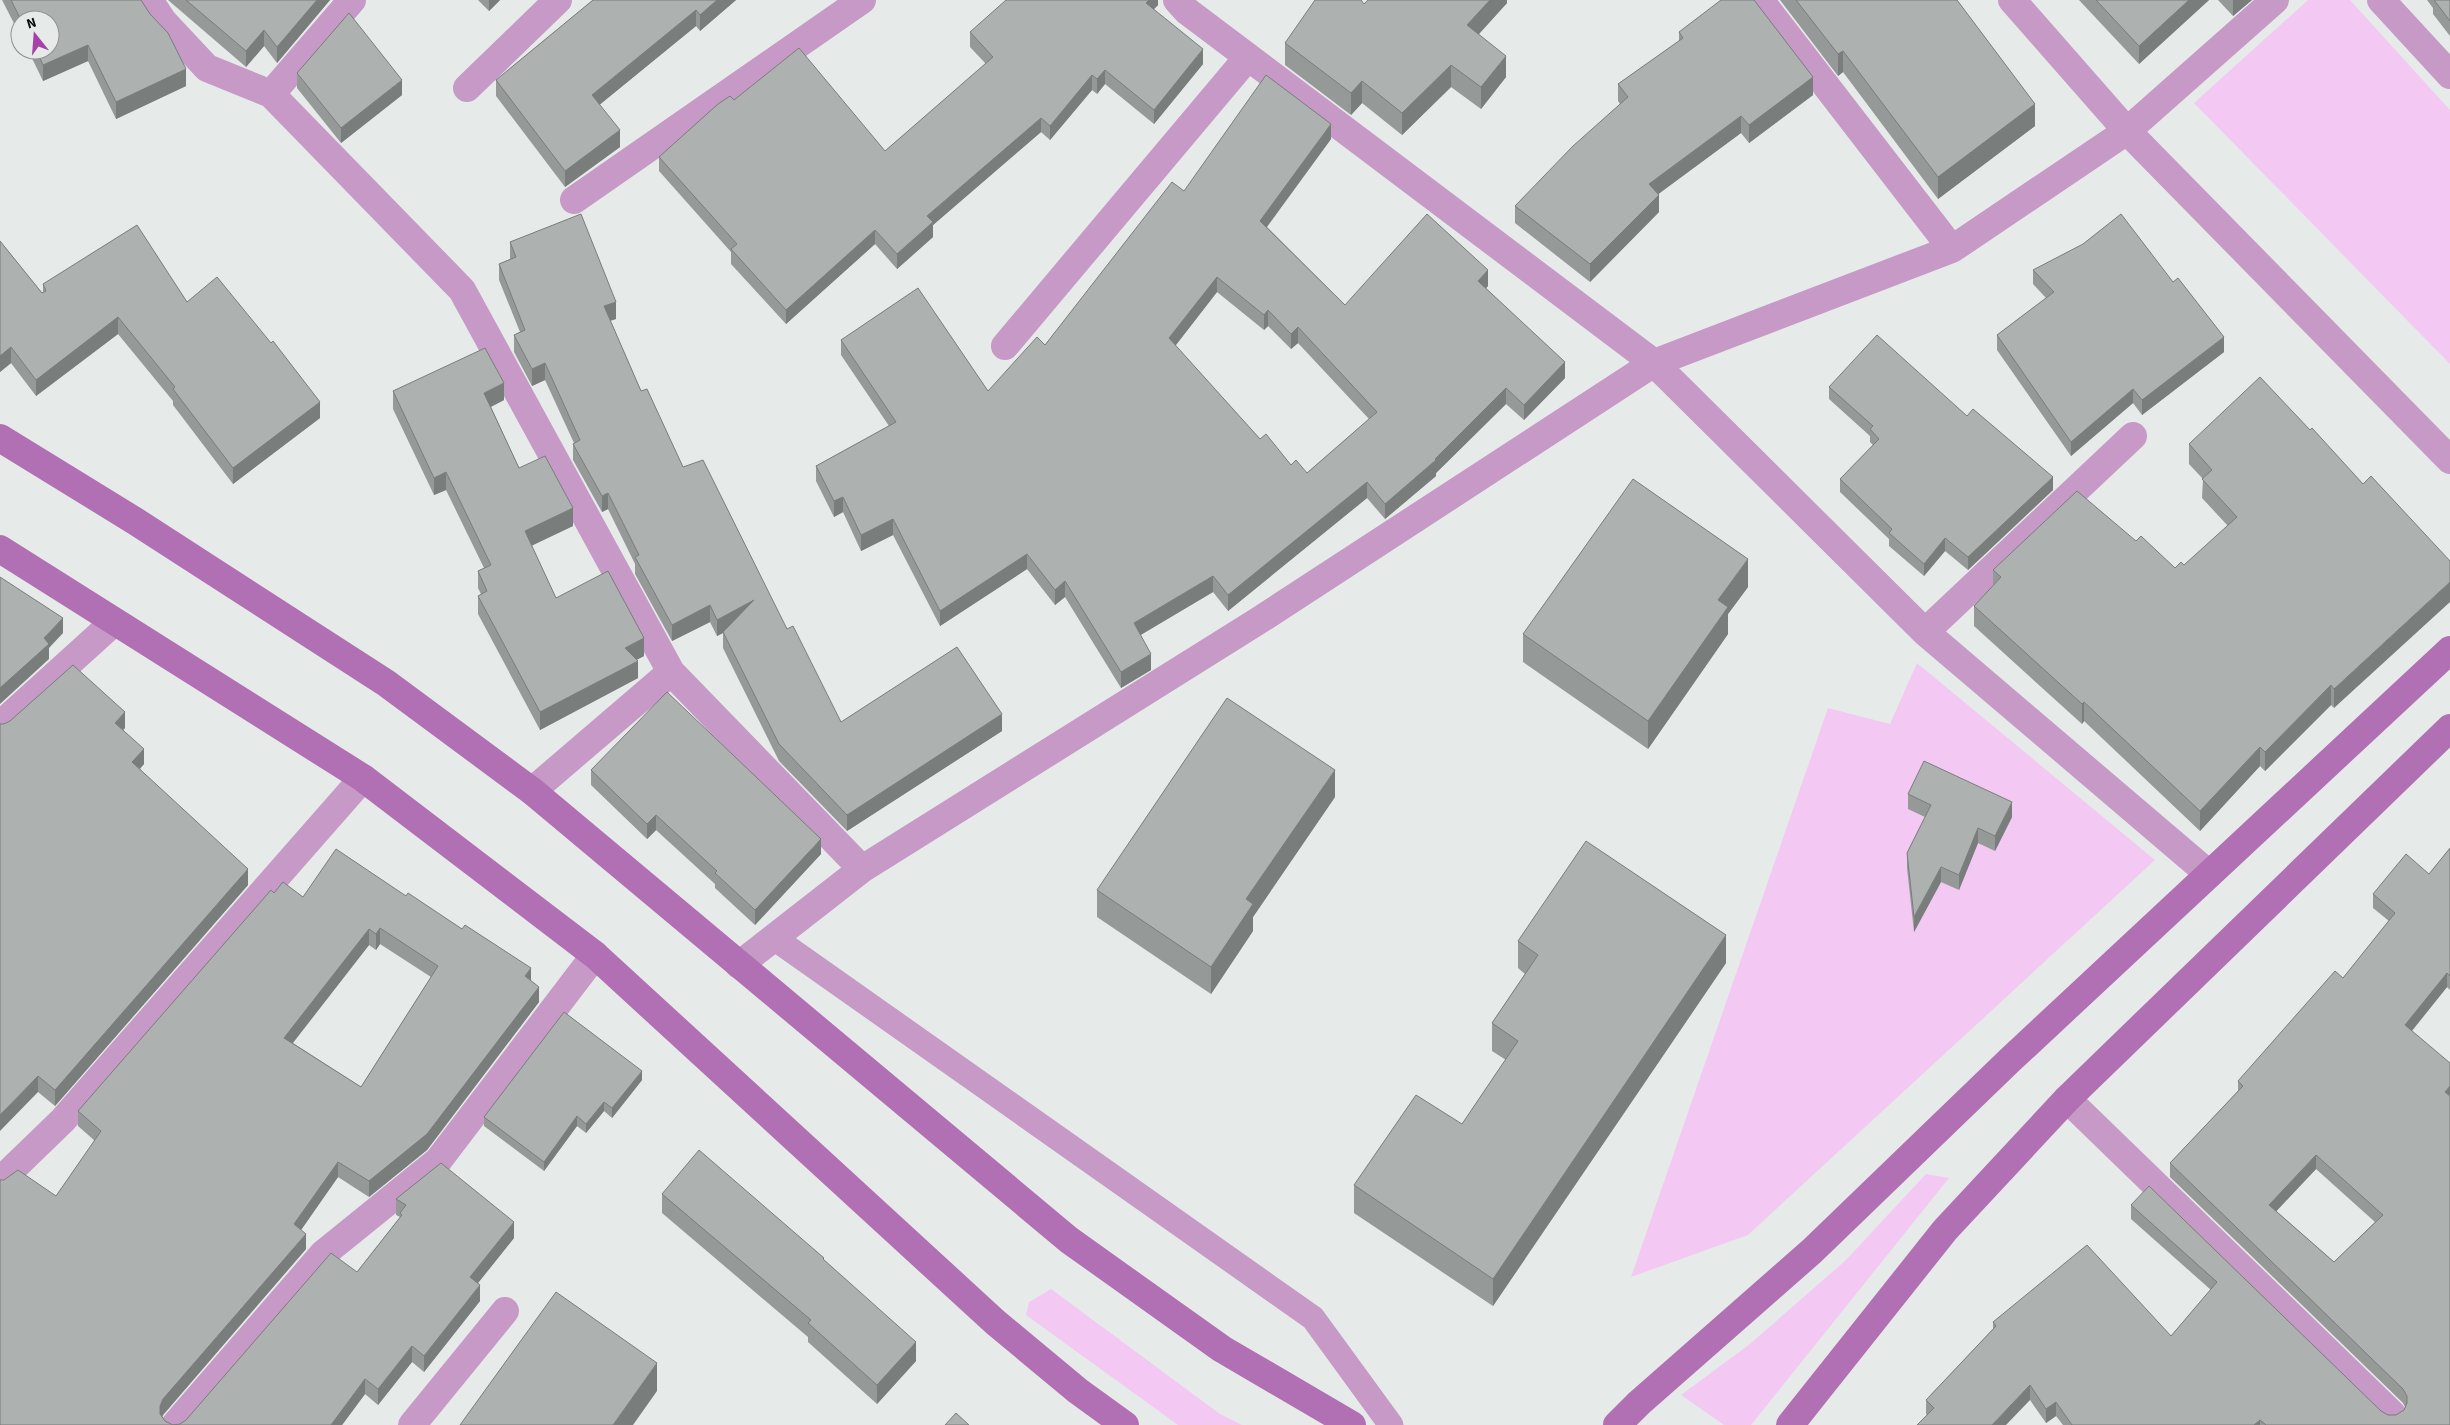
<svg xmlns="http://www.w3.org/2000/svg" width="2450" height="1425" viewBox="0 0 2450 1425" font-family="'Source Sans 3',sans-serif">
  <rect width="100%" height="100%" fill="#e6ebe9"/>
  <!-- green -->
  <path fill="#f3c8f3" d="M2308 0H2350L2450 110V364L2194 103Z
    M1917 663 2155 860 1748 1235 1631 1277 1828 708 1890 724Z
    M1926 1174 1949 1178 1751 1425H1724L1681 1395 1750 1344 1846 1260Z
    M1051 1289 1220 1414 1242 1425H1178L1026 1315 1029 1302Z"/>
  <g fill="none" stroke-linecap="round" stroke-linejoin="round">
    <!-- service -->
    <path stroke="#c699c6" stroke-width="25" d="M774 938 1313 1318 1391 1425"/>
    <!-- minor -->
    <path stroke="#c699c6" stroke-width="28" d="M149 0 163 21 207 68 271 94
      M352 0 271 94 462 290 671 672 532 791
      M1177 0 1187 11 1654 363 1952 249 2127 131 2275 0
      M1760 0 1952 249
      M2012 0 2127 131 2450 460
      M467 88 558 0
      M574 200 862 0
      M1005 346 1248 57
      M1925 632 2133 436
      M671 672 862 869
      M0 725 114 622
      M739 965 862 869 1258 621 1654 363 1925 632 2209 874
      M2067 1099 2392 1414
      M0 1181 63 1120 363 778
      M175 1425 323 1254 438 1161 595 955
      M412 1425 505 1311"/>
    <!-- tertiary -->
    <path stroke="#c699c6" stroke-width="28" d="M2381 0 2450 75"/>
    <!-- secondary -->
    <path stroke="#b270b4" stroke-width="28" d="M0 438 135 521 386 683 532 791 1069 1240 1222 1349 1352 1425
      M0 549 363 778 595 955 995 1322 1078 1391 1125 1425
      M1617 1425 1639 1403 1812 1251 2010 1060 2450 650
      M1790 1425 1945 1230 2067 1099 2450 728"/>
  </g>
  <!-- wall -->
  <path fill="#959997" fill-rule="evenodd" d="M2 0H141L186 86 116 119 88 61 43 81 28 50H50V20H20V35Z
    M168 0H330L277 63 264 46 246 67Z
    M478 0H500L489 11Z
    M593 0H736L700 31 696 26 599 105 620 147 565 187 496 96V80Z
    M1158 0V5L1154 9 1203 64 1154 124 1105 84 1097 94 1092 90 1050 140 1041 132 933 225V237L897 269 875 244 786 324 731 264V252L659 171V157L734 100 885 151 986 64 970 47V32Z
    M1507 0V3L1479 34 1506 77 1481 109 1451 87 1402 135 1362 103 1351 115 1285 65V43L1364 4Z
    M1780 0H1957L2035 126 1938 199 1843 72 1838 76Z
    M2079 0H2209L2139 64Z
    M2218 0H2252L2233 16Z
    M2427 0H2450V36L2433 14V8Z
    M1679 32 1813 95 1749 143 1741 133 1658 194 1659 212 1590 282 1515 223V206L1620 104 1618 101V84L1679 41Z
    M297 73 402 95 341 143 297 88Z
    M1331 139 1267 227 1345 305 1488 286 1486 288 1565 378 1524 420 1506 404 1436 473V476L1385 519 1367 498 1228 611 1213 592 1140 635 1151 670 1121 688 1065 597 1055 605 1027 569 940 626 893 535 861 551 843 512 834 517 816 481V466L889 426 841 355V340L988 391 1045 345 1184 191ZM1217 292 1264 330 1268 326 1291 349 1298 343 1369 419 1307 473 1291 465 1260 439 1175 346Z
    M0 241 42 293 43 292V284L187 302 320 418 233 484 173 405V401L118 334 36 396 11 363 0 372Z
    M510 242 616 319 610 320 641 391 683 467 787 629 841 722 1002 731 847 831 779 761 723 648V633L717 636 710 622 672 641 635 574V564L608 509 602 512 573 460V444L574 443 545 380 532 386 514 352V335L520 332 499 280V264L510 259Z
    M2033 270 2224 352 2142 415 2133 403 2071 456 1997 350V335L2046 298 2033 284Z
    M1829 387 1967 416 2053 490 1968 570 1945 551 1924 576 1889 546V539L1840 492V479L1873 445 1870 442V436L1829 399Z
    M393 391 504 400 491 407 519 468 573 526 531 545 556 598 644 656 636 660 638 678 540 730 478 614V596L481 594 478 588V571L484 568 446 490 434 495 393 409Z
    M2310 430 2363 484 2334 708 2331 705 2265 771 2260 766 2200 831 2084 721 2082 724 1974 626V606L1993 586V570L2136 541 2175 568 2184 565 2228 526 2202 498 2203 479 2189 464V444Z
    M1748 587 1728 614V634L1648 749 1523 662V634Z
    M0 724 125 728 123 730 144 764 140 769 248 885 55 1106 38 1092Z
    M591 770 821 854 755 925 715 888V884L656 830 647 839 591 785Z
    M1908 794 2012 817 1995 851 1978 843 1959 890 1941 882 1914 932 1907 868V853L1925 817 1908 809Z
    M1335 797 1253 917V931L1211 994 1097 917V890Z
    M2450 848V990L2447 987 2412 1031 2450 1425H2063L2056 1416 2046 1423 2030 1400 1927 1415 1926 1414V1400L1993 1329V1322L2171 1336 2211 1290 2131 1219V1205L2381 1411 2388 1415H2396L2404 1410 2405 1407 2403 1403 2170 1177V1163L2238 1091V1081L2343 978 2389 921 2373 908V894L2429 874ZM2316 1169 2375 1222 2334 1262 2276 1211Z
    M274 893 303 897 531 980 539 1002 427 1150 369 1197 338 1177 301 1230 306 1249 163 1415 162 1417 165 1421 173 1425 180 1424 186 1420 357 1272 400 1217 396 1215V1199L514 1238 478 1283 480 1301 424 1372 412 1362 378 1405 365 1394 342 1425H0L56 1196 95 1141 78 1126V1111ZM380 944 431 977 361 1087 293 1043 369 945 376 950Z
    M1518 941 1726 963 1493 1306 1354 1213V1185L1462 1124 1506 1060 1492 1051V1023L1525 974 1518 968Z
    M642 1080 612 1118 604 1111 586 1133 577 1126 544 1171 484 1126V1117Z
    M662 1194 824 1260 916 1361 877 1404 808 1342V1337L662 1213Z"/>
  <!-- shaded-wall -->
  <path fill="#797d7b" d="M317 0H330L277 63V47Z
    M489 0H500L489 11Z
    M717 0H736L700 31V15Z
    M1149 0H1158V5L1146 17V3Z
    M1490 0H1507V3L1467 47V25Z
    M2189 0H2209L2139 64V46Z
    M2233 0H2252L2233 16Z
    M696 10V26L592 111V95Z
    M264 30V46L246 67V51Z
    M88 45V61L43 81V65Z
    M1203 49V64L1154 124V110Z
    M1843 51V72L1838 76V54Z
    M1506 56V77L1481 109V87Z
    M1451 65V87L1402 135V113Z
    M186 69V86L116 119V102Z
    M1105 70V84L1097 94V79Z
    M1092 75V90L1050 140V126Z
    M1813 77V95L1749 143V125Z
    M402 80V95L341 143V128Z
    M1362 81V103L1351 115V93Z
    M2035 104V126L1938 199V177Z
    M1741 116V133L1649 201V184Z
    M1041 118V132L933 225V237L897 269V254L927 216Z
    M1331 124V139L1260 236V221Z
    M620 130V147L565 187V171Z
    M1659 195V212L1590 282V264Z
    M875 230V244L786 324V310Z
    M1488 270V286L1478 297V281Z
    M1217 277V292L1169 354V338Z
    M616 302V319L604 323V306Z
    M1268 310V326L1264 330V315Z
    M118 317V334L36 396V380Z
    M1298 327V343L1291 349V334Z
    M2224 337V352L2142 415V400Z
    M11 347V363L0 372V356Z
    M1565 362V378L1524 420V405Z
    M545 363V380L532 386V369Z
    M504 383V400L484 410V393Z
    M1506 388V404L1436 473V476L1385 519V504L1435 459Z
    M2133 389V403L2071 456V442Z
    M320 402V418L233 484V468Z
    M446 472V490L434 495V478Z
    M2053 477V490L1968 570V557Z
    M1367 482V498L1228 611V595Z
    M608 493V509L602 512V496Z
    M843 497V512L834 517V501Z
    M573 508V526L525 549V531Z
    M893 519V535L861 551V535Z
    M1945 538V551L1924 576V564Z
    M1027 554V569L940 626V611Z
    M1748 559V587L1728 614V634L1648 749V721L1718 600Z
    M1213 576V592L1134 639V623Z
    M1065 581V597L1055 605V590Z
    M2450 582V602L2334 708V689Z
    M754 600V617L717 636V620Z
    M710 605V622L672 641V625Z
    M63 618V633L49 648V659L0 704V688L44 638Z
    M644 638V656L625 666V648Z
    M1151 654V670L1121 688V672Z
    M638 661V678L540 730V712Z
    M2331 685V705L2265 771V752Z
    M2084 702V721L2082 724V704Z
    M125 712V728L115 738V723Z
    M1002 714V731L847 831V815Z
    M2260 747V766L2200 831V811Z
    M144 749V764L132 777V762Z
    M1335 770V797L1253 917V931L1211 994V967L1246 899Z
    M2012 802V817L1995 851V836Z
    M656 815V830L647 839V824Z
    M1978 828V843L1959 890V875Z
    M821 839V854L755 925V910Z
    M1941 867V882L1914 932V917Z
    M248 869V885L55 1106V1090Z
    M380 928V944L376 950V934Z
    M369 929V945L284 1054V1038Z
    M1726 935V963L1493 1306V1279Z
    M531 968V984L525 976Z
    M2447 973V987L2405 1039V1025Z
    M539 987V1002L427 1150 369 1197V1181Z
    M642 1071V1080L612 1118V1108Z
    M38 1076V1092L0 1131V1115Z
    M2450 1086V1100L2445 1092Z
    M604 1102V1111L586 1133V1124Z
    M577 1116V1126L544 1171V1162Z
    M2316 1155V1169L2269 1219V1205Z
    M338 1162V1177L294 1240V1224Z
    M514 1222V1238L470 1293V1277Z
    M306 1234V1249L163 1415 160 1422V1406L163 1399Z
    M480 1285V1301L424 1372V1356Z
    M916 1342V1361L877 1404V1385Z
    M412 1346V1362L378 1405V1389Z
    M657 1363V1391L633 1425H613Z
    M365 1379V1394L342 1425H331Z
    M2030 1385V1400L2006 1425H1992Z
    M2056 1402V1416L2046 1423V1409Z
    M2260 1420V1425H2254Z"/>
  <!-- building -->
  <path fill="#adb2b0" stroke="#797d7b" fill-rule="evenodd" d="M11 0H141L150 14 168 33 186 69 116 102 88 45 43 65 36 50H50V20H21Z
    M186 0H317L277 47 264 30 246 51Z
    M593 0H717L700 15 696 10 592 95 620 130 565 171 496 80Z
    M1006 0H1149L1146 3 1203 49 1154 110 1105 70 1097 79 1092 75 1050 126 1041 118 927 216 933 222 897 254 875 230 786 310 731 249 737 244 659 157 718 104 730 96 734 100 799 48 885 151 993 57 970 32Z
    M1315 0H1361L1364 4 1368 0H1490L1467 25 1506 56 1481 87 1451 65 1402 113 1362 81 1351 93 1285 43Z
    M1721 0H1754L1813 77 1749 125 1741 116 1649 184 1659 195 1590 264 1515 206 1573 146 1628 97 1618 84 1683 38 1679 32Z
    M1796 0H1957L2035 104 1938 177 1843 51 1838 54Z
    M2096 0H2189L2139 46Z
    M2434 0H2450V21Z
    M349 13 402 80 341 128 297 73Z
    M1266 75 1331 124 1260 221 1345 305 1427 214 1488 270 1478 281 1565 362 1524 405 1506 388 1435 459 1436 460 1385 504 1367 482 1228 595 1213 576 1134 623 1151 654 1121 672 1065 581 1055 590 1027 554 940 611 893 519 861 535 843 497 834 501 816 466 896 422 841 340 918 288 988 391 1037 337 1045 345 1172 182 1184 191ZM1217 277 1264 315 1268 310 1291 334 1298 327 1377 412 1307 473 1296 460 1291 465 1266 434 1260 439 1169 338Z
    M581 214 616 302 604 306 641 391 647 389 683 467 703 460 787 629 793 626 841 722 957 647 1002 714 847 815 779 744 723 632 754 600 717 620 710 605 672 625 635 557 639 555 608 493 602 496 573 444 580 440 545 363 532 369 514 335 525 330 499 264 516 257 510 242Z
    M2121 214 2173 282 2178 278 2224 337 2142 400 2133 389 2071 442 1997 335 2054 292 2033 270 2083 244Z
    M137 225 187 302 217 277 271 343 273 341 320 402 233 468 173 389 175 387 118 317 36 380 11 347 0 356V241L42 293 46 291 43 284Z
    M1877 335 1967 416 1973 409 2053 477 1968 557 1945 538 1924 564 1889 533 1892 529 1840 479 1879 439 1870 429 1873 426 1829 387Z
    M485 348 504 383 484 393 519 468 545 456 573 508 525 531 556 598 608 571 644 638 625 648 638 661 540 712 478 596 487 591 478 571 491 565 446 472 434 478 393 391Z
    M2260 377 2310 430 2312 428 2363 484 2371 476 2450 561V582L2334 689 2331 685 2265 752 2260 747 2200 811 2084 702 2082 704 1974 606 2001 577 1993 570 2077 491 2136 541 2141 536 2175 568 2181 562 2184 565 2237 517 2202 479 2212 470 2189 444Z
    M1633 479 1748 559 1718 600 1728 607 1648 721 1523 634Z
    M0 577 63 618 44 638 49 644 0 688Z
    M73 665 125 712 115 723 144 749 132 762 248 869 55 1090 38 1076 0 1115V724H4L10 721Z
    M667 692 821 839 755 910 715 873 717 871 656 815 647 824 591 770Z
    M1227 698 1335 770 1246 899 1253 904 1211 967 1097 890Z
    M1924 761 2012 802 1995 836 1978 828 1959 875 1941 867 1914 917 1907 853 1931 805 1908 794Z
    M1586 841 1726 935 1493 1279 1354 1185 1416 1095 1462 1124 1518 1041 1492 1023 1538 955 1518 941Z
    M2450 848V976L2447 973 2405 1025 2450 1063V1086L2445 1092 2450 1096V1425H2266L2260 1420 2254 1425H2072L2056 1402 2046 1409 2030 1385 1992 1425H1917L1934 1408 1926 1400 1996 1326 1993 1322 2087 1245 2171 1336 2217 1282 2131 1205 2149 1186 2381 1411 2388 1415H2396L2404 1410 2407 1403V1396L2403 1389 2170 1163 2243 1086 2238 1081 2335 971 2343 978 2395 913 2373 894 2406 854 2429 874ZM2316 1155 2383 1215 2334 1262 2269 1205Z
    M336 849 406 896 408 893 462 929 465 925 531 968 525 976 539 987 427 1134 369 1181 338 1162 294 1224 306 1234 163 1399 160 1406V1414L165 1421 173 1425 180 1424 186 1420 331 1253 357 1272 402 1215 400 1213 406 1205 396 1199 441 1163 514 1222 470 1277 480 1285 424 1356 412 1346 378 1389 365 1379 331 1425H0V1180H4L18 1170 56 1196 101 1131 78 1111 271 890 274 893 283 882 303 897ZM380 928 438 966 361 1087 284 1038 369 929 376 934Z
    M564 1012 642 1071 612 1108 604 1102 586 1124 577 1116 544 1162 484 1117Z
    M699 1150 824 1258 823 1259 916 1342 877 1385 808 1323 811 1320 662 1194Z
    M556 1292 657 1363 613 1425H460Z
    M956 1413 969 1425H945Z"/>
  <!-- north arrow -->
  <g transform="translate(35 35) rotate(343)"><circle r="24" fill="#e6ebe9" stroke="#909392"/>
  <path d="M0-4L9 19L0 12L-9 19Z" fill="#a442a8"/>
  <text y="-8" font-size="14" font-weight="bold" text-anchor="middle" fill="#0e100f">N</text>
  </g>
</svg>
